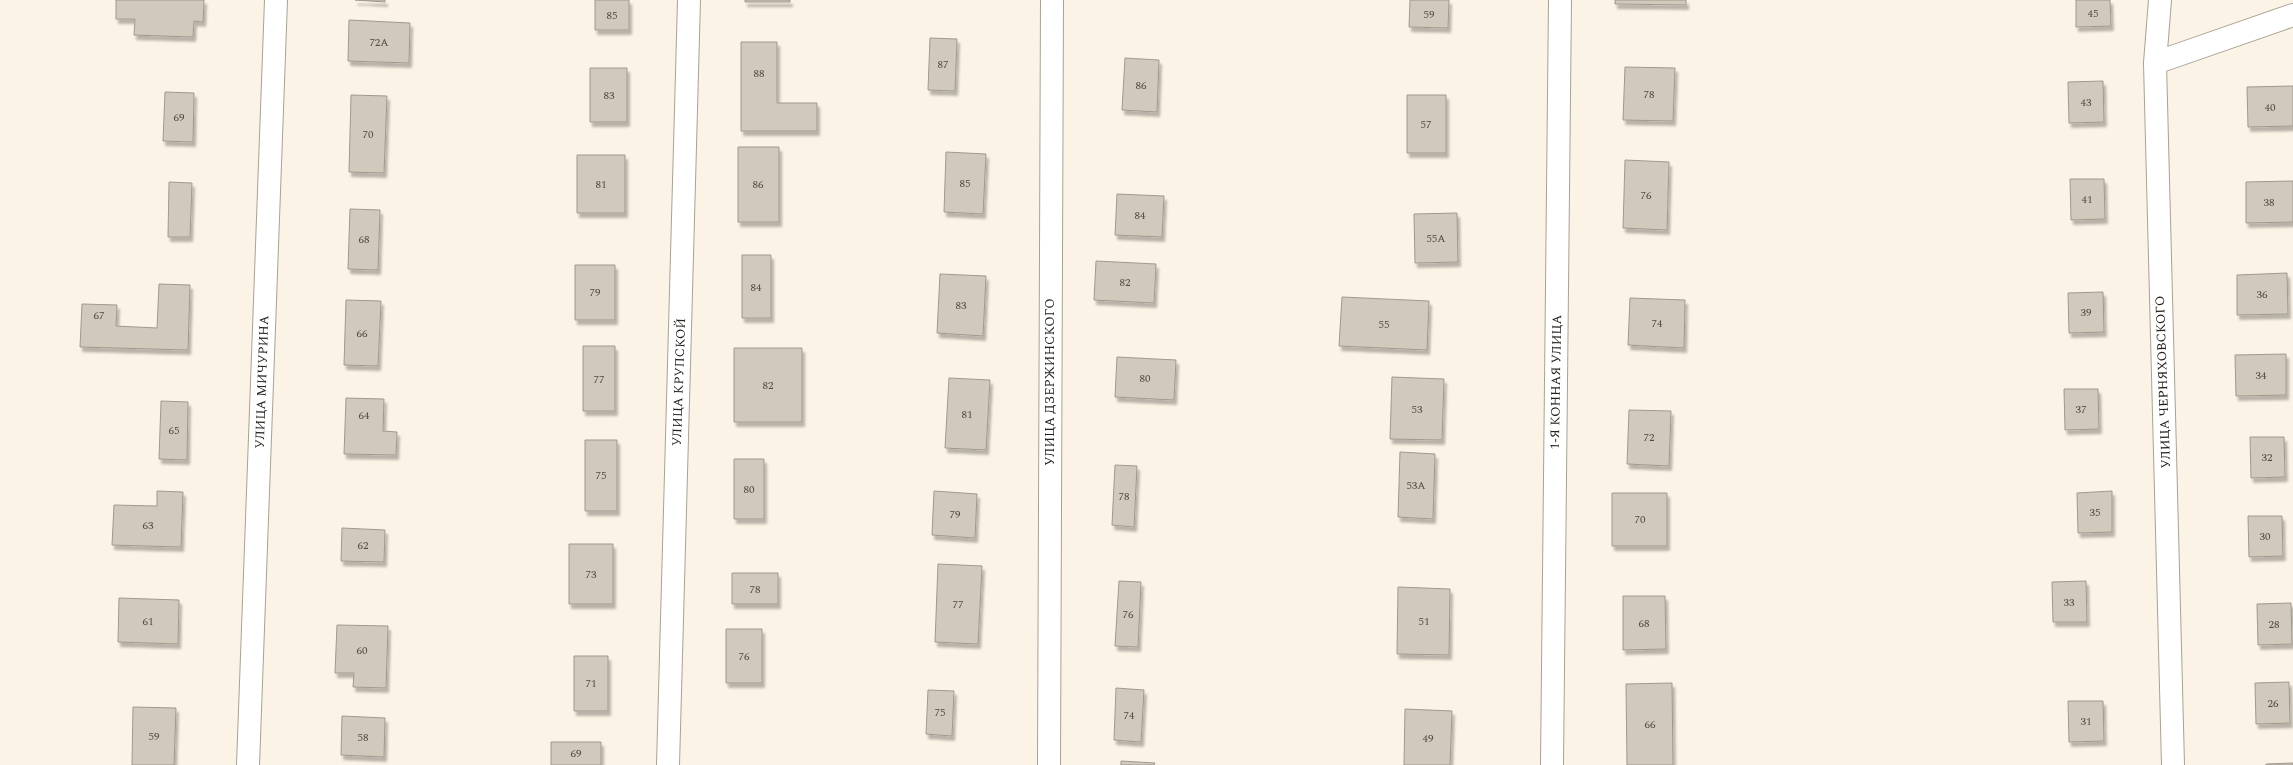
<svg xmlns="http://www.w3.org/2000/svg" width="2293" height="765" viewBox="0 0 2293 765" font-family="Spectral,serif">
  <defs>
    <filter id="shadow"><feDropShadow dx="2.5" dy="4.5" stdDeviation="1" flood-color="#0004"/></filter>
  </defs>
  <rect width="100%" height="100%" fill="#fbf3e5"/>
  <!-- building -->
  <path fill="#d1c9bb" stroke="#a0998c" filter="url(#shadow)" d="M116 0H204L203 22 194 21 193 37 134 35 135 19H116Z
    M355 0H385V2Z
    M595 0H629V30H595Z
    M745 0H790V2H745Z
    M1410 0H1449L1448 28 1409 27Z
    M1615 0H1686V5L1615 4Z
    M2076 0H2110L2111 26 2076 27Z
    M349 20 410 23 409 63 348 61Z
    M930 38 957 39 955 91 928 90Z
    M741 42H777V103H817V131H741Z
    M1125 58 1159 60 1157 112 1122 110Z
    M1625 67 1675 68 1673 121 1623 120Z
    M590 68H627V122H590Z
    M2103 81 2104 122 2069 123 2068 82Z
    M2293 86V126L2248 127 2247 87Z
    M165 92 194 93 193 142 163 141Z
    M351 95 387 96 384 173 349 172Z
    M1407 95H1446V153H1407Z
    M738 147H779V222H738Z
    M946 152 986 154 983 214 944 212Z
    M577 155H625V213H577Z
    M1625 160 1669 162 1667 230 1623 228Z
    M2070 179H2104L2105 219 2071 220Z
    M2293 181V222L2246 223V182Z
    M169 182 192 183 190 237H168Z
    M1117 194 1164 196 1162 237 1115 235Z
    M350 209 380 210 378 270 348 269Z
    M1457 213 1458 262 1415 263 1414 214Z
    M742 255H771V318H742Z
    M1096 261 1156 264 1154 303 1094 300Z
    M575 265H615V320H575Z
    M2287 273 2288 314 2237 315V275Z
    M940 274 986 276 983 336 937 333Z
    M159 284 190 285 188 350 80 347 82 304 117 305 116 326 157 328Z
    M2103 292 2104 332 2069 333 2068 293Z
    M1342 297 1429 301 1427 350 1339 346Z
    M1630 298 1685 300 1684 348 1628 345Z
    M346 300 381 301 378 366 344 365Z
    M583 346H615V411H583Z
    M734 348H802V422H734Z
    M2286 354V395L2236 396 2235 355Z
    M1117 357 1176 360 1174 400 1115 397Z
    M1392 377 1444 379 1442 440 1390 439Z
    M949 378 990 380 986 450 945 448Z
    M2064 389H2098L2099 429 2065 430Z
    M346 398 384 399 383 431 397 432 396 455 344 454Z
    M161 401 188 402 187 460 159 459Z
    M1629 410 1671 411 1669 466 1627 464Z
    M2250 437H2284L2285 477 2251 478Z
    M585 440H617V511H585Z
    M1400 452 1435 454 1433 519 1398 517Z
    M734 459H764V519H734Z
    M1115 465 1137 466 1134 527 1112 525Z
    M157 491 183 492 181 547 112 545 114 505 157 506Z
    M934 491 977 494 975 538 932 535Z
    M2112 491V532L2078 533 2077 493Z
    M1612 493H1667V546H1612Z
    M2248 516H2282L2283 556 2249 557Z
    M342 528 385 530 384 562 341 561Z
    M569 544H613V604H569Z
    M938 564 982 566 978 644 935 642Z
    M732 573H778V604H732Z
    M1119 581 1141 582 1138 647 1115 646Z
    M2086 581 2087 622H2053L2052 582Z
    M1398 587 1450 589 1449 655 1397 654Z
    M1623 596H1665L1666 649 1623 650Z
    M119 598 179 600 178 644 118 642Z
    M2291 603 2292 644 2258 645 2257 604Z
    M337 625 388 626 386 688 353 687 354 673H335Z
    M726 629H762V683H726Z
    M574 656H608V711H574Z
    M2289 682 2290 723 2256 724 2255 683Z
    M1672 683 1673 765H1627L1626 684Z
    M1116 688 1144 690 1141 742 1114 740Z
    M928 690 954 691 952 736 926 734Z
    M2068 701H2103L2104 741 2069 742Z
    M133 707 176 708 174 765H132Z
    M1405 709 1452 711 1450 765H1404Z
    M342 716 385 718 384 757 341 755Z
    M551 742H601V765H551Z
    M1121 761 1155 763 1154 765H1121Z
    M2293 763V765H2266V764Z"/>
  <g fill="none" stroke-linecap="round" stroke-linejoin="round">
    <!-- minor casing -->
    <g stroke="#a9a294" stroke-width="24">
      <path id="minor" d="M2160 0 2155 63 2173 765
        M2155 63 2293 15
        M248 765 276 0
        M668 765 689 0
        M1049 765 1052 0
        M1552 765 1560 0"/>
    </g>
    <!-- minor -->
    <use href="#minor" stroke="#fff" stroke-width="22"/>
  </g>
  <g text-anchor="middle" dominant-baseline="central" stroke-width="4" stroke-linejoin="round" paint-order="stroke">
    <!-- number labels -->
    <g font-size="11" fill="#504c44">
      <text x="2093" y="13">45</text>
      <text x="1429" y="14">59</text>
      <text x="612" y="15">85</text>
      <text x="379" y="42">72А</text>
      <text x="943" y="64">87</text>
      <text x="759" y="73">88</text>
      <text x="1141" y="85">86</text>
      <text x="1649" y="94">78</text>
      <text x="609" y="95">83</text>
      <text x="2086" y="102">43</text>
      <text x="2270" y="107">40</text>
      <text x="179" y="117">69</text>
      <text x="1426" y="124">57</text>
      <text x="368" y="134">70</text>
      <text x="965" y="183">85</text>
      <text x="601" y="184">81</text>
      <text x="758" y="184">86</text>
      <text x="1646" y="195">76</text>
      <text x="2087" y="199">41</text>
      <text x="2269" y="202">38</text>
      <text x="1140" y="215">84</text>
      <text x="1436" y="238">55А</text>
      <text x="364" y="239">68</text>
      <text x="1125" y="282">82</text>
      <text x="756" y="287">84</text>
      <text x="595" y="292">79</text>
      <text x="2262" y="294">36</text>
      <text x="961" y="305">83</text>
      <text x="2086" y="312">39</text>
      <text x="99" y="315">67</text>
      <text x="1657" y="323">74</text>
      <text x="1384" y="324">55</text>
      <text x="362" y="333">66</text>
      <text x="2261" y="375">34</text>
      <text x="1145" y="378">80</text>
      <text x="599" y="379">77</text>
      <text x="768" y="385">82</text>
      <text x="1417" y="409">53</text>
      <text x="2081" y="409">37</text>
      <text x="967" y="414">81</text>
      <text x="364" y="415">64</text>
      <text x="174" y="430">65</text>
      <text x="1649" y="437">72</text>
      <text x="2267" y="457">32</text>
      <text x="601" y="475">75</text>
      <text x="1416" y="485">53А</text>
      <text x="749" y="489">80</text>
      <text x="1124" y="496">78</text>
      <text x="2095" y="512">35</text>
      <text x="955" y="514">79</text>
      <text x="1640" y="519">70</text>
      <text x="148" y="525">63</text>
      <text x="2265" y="536">30</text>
      <text x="363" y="545">62</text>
      <text x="591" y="574">73</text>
      <text x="755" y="589">78</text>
      <text x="2069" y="602">33</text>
      <text x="958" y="604">77</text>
      <text x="1128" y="614">76</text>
      <text x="148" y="621">61</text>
      <text x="1424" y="621">51</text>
      <text x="1644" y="623">68</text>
      <text x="2274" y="624">28</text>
      <text x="362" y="650">60</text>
      <text x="744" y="656">76</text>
      <text x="591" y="683">71</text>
      <text x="2273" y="703">26</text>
      <text x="940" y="712">75</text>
      <text x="1129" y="715">74</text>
      <text x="2086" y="721">31</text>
      <text x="1650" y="724">66</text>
      <text x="154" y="736">59</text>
      <text x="363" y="737">58</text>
      <text x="1428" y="738">49</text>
      <text x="576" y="753">69</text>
    </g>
    <!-- street labels -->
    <g font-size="13" fill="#25221d" stroke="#fff">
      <text transform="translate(262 382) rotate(-88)">УЛИЦА МИЧУРИНА</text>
      <text transform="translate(679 382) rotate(-88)">УЛИЦА КРУПСКОЙ</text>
      <text transform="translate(1050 382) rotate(-90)">УЛИЦА ДЗЕРЖИНСКОГО</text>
      <text transform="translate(1556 382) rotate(-89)">1-Я КОННАЯ УЛИЦА</text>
      <text transform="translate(2163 382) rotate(-92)">УЛИЦА ЧЕРНЯХОВСКОГО</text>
    </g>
  </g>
</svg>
